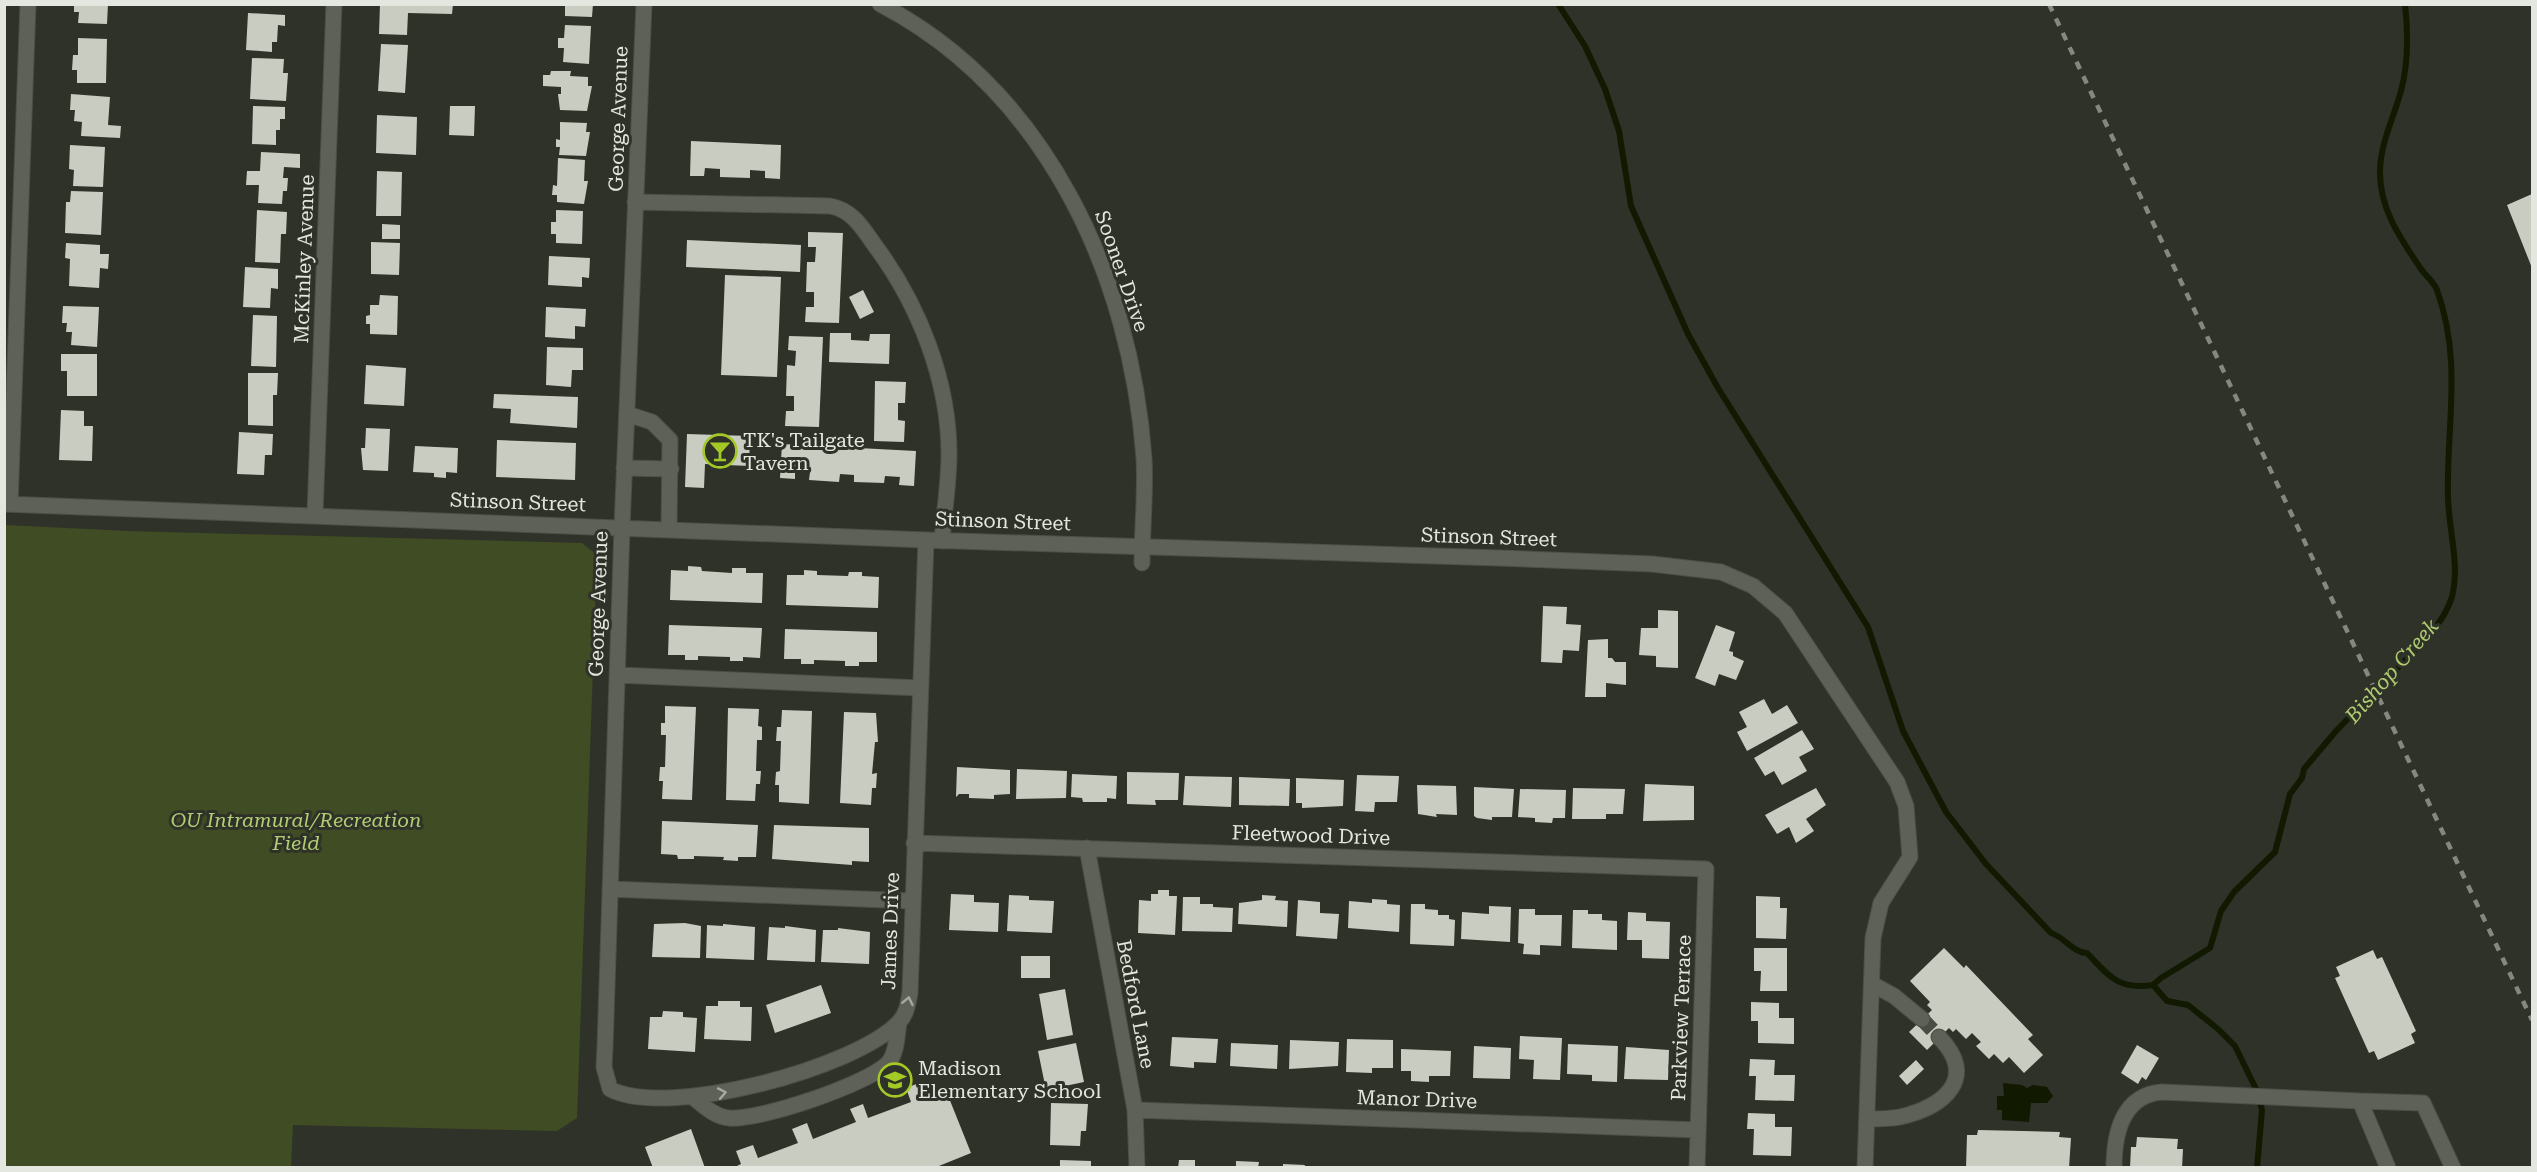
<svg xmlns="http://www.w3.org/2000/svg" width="2537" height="1172" viewBox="0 0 2537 1172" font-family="'Roboto Serif',serif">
  <rect width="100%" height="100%" fill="#2f3228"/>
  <!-- green -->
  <path fill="#404c24" d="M5 525 127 531 582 543 597 555 577 1118 557 1131 293 1125 291 1167H5Z"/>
  <!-- water -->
  <path fill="#111900" d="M2003 1083 2022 1085 2027 1088 2033 1085 2047 1087 2053 1096 2047 1103H2031L2029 1122 2002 1120V1110H1997V1096H2004Z"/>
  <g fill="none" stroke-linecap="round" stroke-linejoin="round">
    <!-- stream -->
    <path stroke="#111900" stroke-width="6" d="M1558 4 1585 46 1605 89 1619 131 1631 206 1688 334 1718 388 1868 627 1903 731 1946 812 1986 864 2051 933C2064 937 2074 953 2087 953 2110 977 2118 990 2153 985
      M2153 985 2161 978 2210 948 2221 911 2234 892 2275 852 2290 794 2302 778 2304 769 2336 731 2429 636C2438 625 2448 610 2452 597 2460 564 2449 532 2448 498 2446 425 2463 363 2437 290 2434 282 2426 276 2421 269 2400 238 2379 208 2380 170 2381 141 2394 117 2401 91 2408 65 2408 31 2405 4
      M2153 985 2167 1001 2188 1005 2218 1029 2235 1046 2257 1091 2262 1110 2257 1168"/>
  </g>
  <!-- building -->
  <path fill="#c8ccc1" d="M74 4H108L107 24 78 23 79 12H74Z
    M380 4H453L452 14 408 13 407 35 379 34Z
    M565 4H593L592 17 565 16Z
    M248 13 285 15V26L278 25 277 42H272V52L246 50Z
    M565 25 591 26 589 64 563 62 564 48H558V38H564Z
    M78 38 107 39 106 83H77V70H72L73 55H78Z
    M381 44 408 45 405 93 378 91Z
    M252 58 284 59 283 73H288L286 101 250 99Z
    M551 71H571L570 76 588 77V86H592L587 111 560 110 558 94H561V87L543 86V75H550Z
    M71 94 110 97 108 125 121 126 120 138 81 136 82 122 74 121 75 110H70Z
    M253 106 285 107V119H280V130H276V145L252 144Z
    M450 106H475L474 136 449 135Z
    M377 115 417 117 416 155 376 153Z
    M560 122 587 123 586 132H590L586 156 559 155 560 147H556V139L560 140Z
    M691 141 781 145 780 179 765 178V171L750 170V178L720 177V169L705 168 704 176H690Z
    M70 145 105 147 103 187 73 186 74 170 69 169Z
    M261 152 300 154V168L284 167 283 178H288L287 191H283L282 204 258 203 259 185H246L247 171H260Z
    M558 158 585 160 584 181H588L584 204 557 202V195H552L553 185 557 186Z
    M377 171 402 172 401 216H376Z
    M71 191 103 192 101 235 65 233 66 202H70Z
    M2532 194V268L2507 205Z
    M257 210 287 212 286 234H281L280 263 255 262Z
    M556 210 583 211 582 244 556 243V234H551V222H556Z
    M382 224 400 225V239H382Z
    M808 232 843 233 839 323 805 322 806 307H814V292H806L807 262H815L816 247H808Z
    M687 240 801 245 800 272 686 267Z
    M371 242 400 243 399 275 371 274Z
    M66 243 100 245V254H109L108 269 100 268 99 288 69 286 70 259 65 258Z
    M549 256 590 258 589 278 582 277V287L548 285Z
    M245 267 278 269V289L271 288 270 308 243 307Z
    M725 275 781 277 777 377 721 375Z
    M863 290 874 312 860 319 849 297Z
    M380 295 398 296 397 335 370 334V324H366V316L370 315V305H379Z
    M63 306 99 307 97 347 71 345 72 332H66L67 323H62Z
    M546 307 586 309 585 327 575 326V339L545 337Z
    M253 315 277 316 276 367 251 366Z
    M830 333H851V340L869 341 870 334H890L889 364 829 362Z
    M789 336 823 337 819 427 785 426 786 411H794V396H786L787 365 795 366 796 351 788 350Z
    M547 347 583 348V370H572L571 387 546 385Z
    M61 354H97V396H67V371H61Z
    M366 365 406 368 404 406 364 404Z
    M248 373H278L277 395H273V426L248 425Z
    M875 381 906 382 905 403H898V420L905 421 904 442 874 441Z
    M494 394 578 397 577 428 510 423 511 409 493 408Z
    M61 410 84 411V426H93L92 461 59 460Z
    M366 428 390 429 388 471 363 470 361 448H365Z
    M239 432 273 434 272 455H265L264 475 237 474Z
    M687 434 750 436 749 466 705 464 704 488 685 487Z
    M497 440 576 443 575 480 496 477Z
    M782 444 916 451 914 486 899 485 900 477 885 476 884 483 854 482V475L840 474 839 482 809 480 810 472H795V479L780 478Z
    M415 446 458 448 457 473 446 472V478L434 477V473L413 472Z
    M688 566 701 567 702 571 732 573V568H746V573H763L762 603 670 600 671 570 688 571Z
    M804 570 817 571V575L848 576 849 572H862V576L879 577 878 608 786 605 787 575H804Z
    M1543 606 1567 607 1566 624 1581 625 1579 651 1563 650 1562 663 1541 662Z
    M1658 610 1678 611V668L1656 667V656L1639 655 1641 628H1658Z
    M669 625 762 628 760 658 743 657V661H730V657L698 656V660H685V655H668Z
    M1716 625 1735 632 1729 651 1733 652V656L1744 661 1736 680 1719 674 1715 686 1695 678Z
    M785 629 877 632V662H859V666H845V661L814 660V664H801V659H784Z
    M1608 639V658H1612L1615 662H1626V685L1606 683V697H1585L1588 640Z
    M1764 699 1772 714 1787 705 1798 723 1747 751 1737 732 1747 727 1739 712Z
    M665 706 696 707 692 800 662 799 663 781H659L660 767H665L666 735H661V723H665Z
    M728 708 759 709 758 726 762 727V740H757L756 771H761L760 784H756L755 801 726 800Z
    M782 710 812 711 809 804 779 802V785H775L776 772 780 771 781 741H776L777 727H781Z
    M844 712 876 713 878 742H875L872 774 877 773 876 788H872L871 805 840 803Z
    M1802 730 1814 749 1799 757 1807 771 1782 785 1774 771 1765 776 1754 758Z
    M957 767 1010 770V794L994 795V799L969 798V794H959L956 797Z
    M1017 769 1067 771 1066 798 1016 799Z
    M1127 772 1179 773 1178 800H1155L1156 805 1127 804Z
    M1072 774 1117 776 1116 799 1107 798V802H1083L1082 798 1071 797Z
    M1357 775 1399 776 1397 802H1375L1374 812 1355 811Z
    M1185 776 1232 777 1231 807 1183 805Z
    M1239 777 1290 779 1289 806 1239 805Z
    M1296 778 1344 780 1343 806 1302 808V803H1296Z
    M1645 784 1694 786V820L1643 821Z
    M1417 785 1456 786 1457 815 1436 814 1437 817 1418 814Z
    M1474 787 1514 789 1512 817H1492V820L1477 818 1474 816Z
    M1573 788 1625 789 1623 814H1606V819H1572Z
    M1816 788 1826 805 1806 819 1814 831 1796 843 1789 827 1777 834 1765 815Z
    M1520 789 1566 790 1565 818H1553L1552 823 1535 822V818L1518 817Z
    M662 821 758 825 756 857H738V861L723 860 724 857 694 856V859H678L677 855 661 854Z
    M774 825 869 828V862L852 861V865L772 859Z
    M1158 890H1169V896H1177L1175 935 1138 933 1139 900 1151 901V894H1158Z
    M951 894 974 895V902L999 903 998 932 949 930Z
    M1009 895 1029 896V900L1054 901 1052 933 1007 931Z
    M1262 895 1276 896 1275 900 1288 901 1287 927 1238 924 1239 903 1262 900Z
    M1756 896 1780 897V908H1787L1786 939 1756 938Z
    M1183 897H1200V904H1213V907L1233 908 1232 932 1182 931Z
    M1372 899 1387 900V904L1400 905 1399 932 1348 928 1349 901 1372 903Z
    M1298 900 1320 902V913L1339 914 1337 939 1296 936Z
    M1411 904H1425V909L1438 910V915H1449V919L1455 920 1454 946 1410 944Z
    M1489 906 1511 907 1510 942 1461 939 1462 912 1489 914Z
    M1519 909H1535V915H1562L1561 946 1540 945V955L1523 954 1524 944 1518 943Z
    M1573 910H1588V914H1602V920L1617 921V950L1572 948Z
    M1628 912 1646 913V921L1670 922 1669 959 1642 958V940H1627Z
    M685 923 701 926 700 958 652 957 654 924Z
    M723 924 755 927 754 960 706 958 707 925 723 926Z
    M785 926 816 930 815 962 767 960 769 927 785 928Z
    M838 928 870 932 869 964 821 962 823 930H838Z
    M1754 948H1787V991H1760L1761 971H1754Z
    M1944 948 1964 968 1966 965 2033 1035 2028 1039 2043 1055 2024 1073 2009 1057 2003 1063 1994 1054 1989 1059 1976 1046 1981 1042 1972 1033 1966 1039 1956 1029 1953 1032 1949 1028 1927 1050 1909 1032 1932 1010 1927 1005 1930 1002 1910 981Z
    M2373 950 2377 959 2382 957 2416 1031 2411 1034 2415 1043 2378 1060 2374 1051 2369 1053 2335 978 2340 976 2336 967Z
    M1021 956H1050V978H1021Z
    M821 985 831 1013 775 1033 766 1005Z
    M1065 989 1073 1035 1047 1040 1039 994Z
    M718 1001H740V1007H752L751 1041 704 1039 706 1006H718Z
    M1751 1002 1779 1003V1018H1794V1044L1758 1043V1021H1751Z
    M663 1011 683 1012V1017L697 1018 695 1052 648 1049 650 1017H662Z
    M1520 1036 1562 1038 1560 1080 1533 1079 1534 1060 1519 1059Z
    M1172 1037 1218 1039 1216 1063 1194 1062V1068L1170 1066Z
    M1347 1039 1393 1040V1068H1372V1073L1346 1072Z
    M1290 1040 1339 1042 1338 1066 1289 1069Z
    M1076 1043 1084 1082 1046 1090 1038 1051Z
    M1231 1043 1278 1045 1277 1069 1230 1066Z
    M1568 1044 1618 1046 1617 1082 1592 1081V1075L1567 1074Z
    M2137 1045 2159 1058 2146 1080 2142 1077 2138 1084 2121 1073Z
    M1474 1046 1511 1048 1510 1079 1473 1078Z
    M1626 1047 1669 1050 1668 1080 1624 1079Z
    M1401 1049 1451 1051 1450 1076H1429V1082L1411 1081V1071H1401Z
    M1750 1059 1775 1060 1774 1075H1795L1794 1101 1755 1100 1756 1076H1749Z
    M1916 1060 1924 1069 1907 1085 1899 1076Z
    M919 1083 924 1097 945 1088 971 1153 934 1168H733L741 1164 736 1151 753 1145 758 1158 798 1143 792 1129 807 1123 813 1139 856 1122 850 1109 863 1104 868 1118 911 1102 906 1088Z
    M1051 1103 1088 1104 1086 1131H1081L1080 1146 1050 1145Z
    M1748 1113 1775 1114V1127H1792L1791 1156 1753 1155 1754 1129H1747Z
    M691 1129 705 1168H653L645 1147Z
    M1978 1130 2060 1132 2059 1137 2071 1138 2069 1168H1966L1967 1135H1977Z
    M2137 1137 2178 1139 2177 1149H2183L2182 1168H2130L2131 1147H2136Z
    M1060 1160 1091 1161V1168H1060Z
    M1179 1160H1195V1168H1178Z
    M1236 1161 1259 1162 1258 1168H1236Z
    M1283 1164 1305 1165 1304 1168H1283Z"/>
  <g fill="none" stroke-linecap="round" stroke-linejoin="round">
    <!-- minor-tunnel -->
    <path stroke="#4a4d44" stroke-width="15" stroke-dasharray="15 8" stroke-linecap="butt" d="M1922 1019 1939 1037"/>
    <!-- minor casing -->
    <g stroke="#4c4f47" stroke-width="17">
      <path id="minor" d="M644 4 622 527 605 1047 604 1067 610 1089C667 1119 856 1068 899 1022 907 1014 908 1003 910 993L926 540
        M880 4C1047 91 1131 277 1144 458 1146 493 1142 528 1142 563
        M635 202 830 206C853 210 863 229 876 247 919 305 949 381 949 454 949 483 944 512 942 541
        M627 414 652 422 670 440 669 529
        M624 468 671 469
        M4 504 926 540 1499 558 1652 564 1721 572 1753 586 1785 613 1897 782 1906 806 1910 857 1881 903 1873 938 1865 1168
        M10 504 28 4
        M315 514 334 4
        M617 675 920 688
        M914 843 1706 869 1697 1168
        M1087 848 1135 1110 1137 1168
        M610 889 912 901
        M1872 984 1894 996 1922 1019
        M694 1098C704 1106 715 1117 729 1118 758 1121 870 1084 889 1062 897 1052 897 1035 899 1022
        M2360 1101 2423 1103 2453 1168
        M1135 1110 1698 1130
        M1867 1119C1877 1119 1889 1119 1900 1117 1944 1107 1979 1078 1939 1037
        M2114 1168C2114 1134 2122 1095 2162 1092L2360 1101 2388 1168"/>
    </g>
    <!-- minor -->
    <use href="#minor" stroke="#5d6157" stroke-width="15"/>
    <!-- rail -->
    <path stroke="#868880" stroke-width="4.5" stroke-dasharray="8 8" stroke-linecap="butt" d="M2049 4 2532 1020"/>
  </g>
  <!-- one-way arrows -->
  <defs><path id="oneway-chevron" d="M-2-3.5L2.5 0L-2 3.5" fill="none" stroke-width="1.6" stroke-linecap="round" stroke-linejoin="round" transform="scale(1.5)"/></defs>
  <g stroke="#a7aaa2">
    <use href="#oneway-chevron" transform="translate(908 1001) rotate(-78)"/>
    <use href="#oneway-chevron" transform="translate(722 1093) rotate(-11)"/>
  </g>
  <!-- icons -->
  <defs>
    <g id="bar-ring" transform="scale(1.725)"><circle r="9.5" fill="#2f3228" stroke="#a3c927" stroke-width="1.5"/><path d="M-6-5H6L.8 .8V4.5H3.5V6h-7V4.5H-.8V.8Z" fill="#a3c927"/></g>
    <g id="school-ring" transform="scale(1.725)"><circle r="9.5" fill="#2f3228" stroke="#a3c927" stroke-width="1.5"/><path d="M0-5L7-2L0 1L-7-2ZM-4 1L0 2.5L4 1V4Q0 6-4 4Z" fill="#a3c927"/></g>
  </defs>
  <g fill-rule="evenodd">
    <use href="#bar-ring" x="720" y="451"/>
    <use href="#school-ring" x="895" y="1080"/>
  </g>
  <g text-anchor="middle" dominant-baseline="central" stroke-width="6" stroke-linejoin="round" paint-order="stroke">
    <!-- street labels -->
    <g font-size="20" fill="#e4e6e0" stroke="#2f3228">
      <text transform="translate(618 119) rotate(-88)">George Avenue</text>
      <text transform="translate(304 259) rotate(-88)">McKinley Avenue</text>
      <text transform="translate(1122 271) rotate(71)">Sooner Drive</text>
      <text transform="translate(518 502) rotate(2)">Stinson Street</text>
      <text transform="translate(1003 521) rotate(2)">Stinson Street</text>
      <text transform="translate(1489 537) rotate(2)">Stinson Street</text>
      <text transform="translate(598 604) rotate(-88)">George Avenue</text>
      <text transform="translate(1311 835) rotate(2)">Fleetwood Drive</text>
      <text transform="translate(890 931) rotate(-88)">James Drive</text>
      <text transform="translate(1136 1004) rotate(79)">Bedford Lane</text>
      <text transform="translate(1681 1018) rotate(-88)">Parkview Terrace</text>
      <text transform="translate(1417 1099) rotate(2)">Manor Drive</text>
    </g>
    <!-- poi labels -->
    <g font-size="20" fill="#e4e6e0" stroke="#2f3228" text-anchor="start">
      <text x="743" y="440">TK's Tailgate<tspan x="743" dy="23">Tavern</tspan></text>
      <text x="918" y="1068">Madison<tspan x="918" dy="23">Elementary School</tspan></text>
    </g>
    <!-- park labels -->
    <g font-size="20" font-style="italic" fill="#b2cd72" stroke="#2f3228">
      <text x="296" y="820">OU Intramural/Recreation<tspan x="296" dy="23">Field</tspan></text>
    </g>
    <!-- water labels -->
    <g font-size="21" font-style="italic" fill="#b0cb70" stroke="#2f3228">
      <text transform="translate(2392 671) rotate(-49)">Bishop Creek</text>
    </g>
  </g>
  <!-- border -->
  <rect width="2537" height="1172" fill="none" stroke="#e4e6e0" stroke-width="12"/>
</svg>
